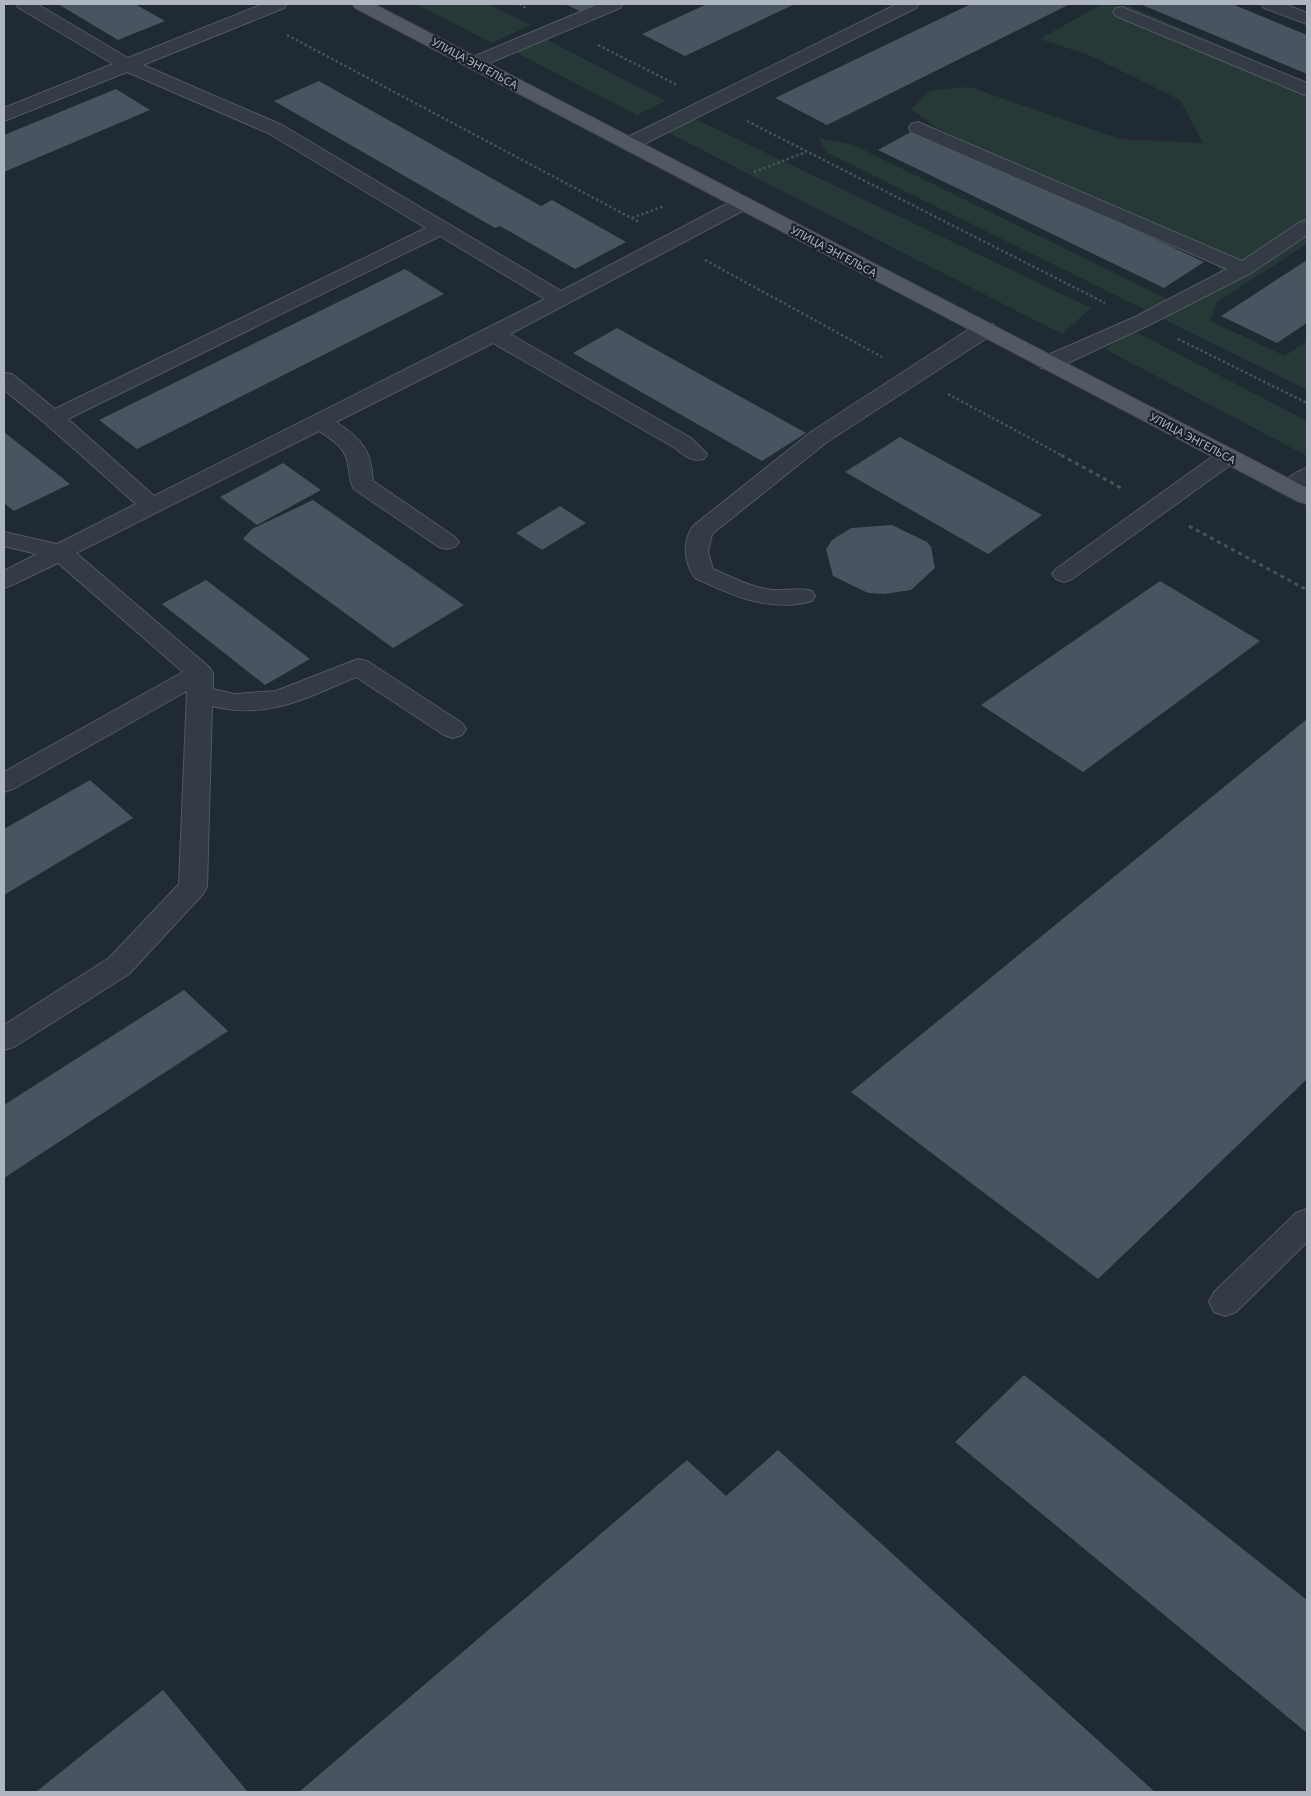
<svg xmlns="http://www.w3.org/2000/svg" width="1311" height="1796" viewBox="0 0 1311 1796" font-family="'Noto Sans',sans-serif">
  <rect width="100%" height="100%" fill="#202a33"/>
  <!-- green -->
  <path fill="#263937" d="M416 4H488L531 25 492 43Z
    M1100 5 1129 6 1307 83V244L1217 302 1210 321 1285 356 1307 341V390L826 152 819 138 854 145 1169 300 1220 271 1204 248 937 128 911 109 931 90 970 87 1120 139 1203 143 1180 100 1089 55 1040 39Z
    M545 39 666 101 637 115 515 52Z
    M691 117 1091 308 1062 334 661 129Z
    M1134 331 1307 421V456L1105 349Z"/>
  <!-- building -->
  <path fill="#48545f" d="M58 4H135L165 21 118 40Z
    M565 4H610L586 14Z
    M707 4H795L685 56 642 34Z
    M971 4H1070L827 125 775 98Z
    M1140 4H1232L1307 35V74Z
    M319 81 541 206 552 200 626 242 575 269 500 226 495 228 274 101Z
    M116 89 150 110 4 172V135Z
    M918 128 1204 262 1164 288 878 150Z
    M1307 260V323L1277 343 1221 316Z
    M405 269 444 294 137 449 99 420Z
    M617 328 806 433 762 461 573 353Z
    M4 432 70 484 14 511 4 503Z
    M900 437 1042 515 988 554 845 472Z
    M283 463 321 490 257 525 220 497Z
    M313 500 464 605 393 648 243 539 252 529Z
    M560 506 586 523 542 550 516 533Z
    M892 525 927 542 931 547 935 568 911 590 884 594 868 593 833 576 826 549 832 540 851 528Z
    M206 580 310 659 265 685 162 604Z
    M1160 581 1260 641 1083 772 981 705Z
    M1307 719V1079L1098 1279 851 1092Z
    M90 780 133 818 4 895V829Z
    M184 990 228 1031 4 1178V1105Z
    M1024 1375 1307 1600V1733L955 1442Z
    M778 1450 1155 1792H299L687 1460 726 1496Z
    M163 1690 248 1792H36Z"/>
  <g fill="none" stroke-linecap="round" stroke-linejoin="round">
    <!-- minor casing -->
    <g stroke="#515962" stroke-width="2">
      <path id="minor" d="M16 4H37L128 58 263 4H287L284 8 143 65 282 125 561 291 736 199 743 197 750 199 753 203 750 207 510 334 691 438 707 454 704 459C691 462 685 456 675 448L493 343 336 422C362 439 371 450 373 481L455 537 459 542 455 547 447 549 439 547 354 489C350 483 350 477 349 470 347 449 336 442 319 431L76 553 209 667 213 673V689L234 694 276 691 358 659 367 661 462 723 466 729 462 735 453 738 444 735 356 677C306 698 268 720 212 706L207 887 203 894 129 974 14 1047 4 1050V1025L109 958 179 884 187 691 13 789 4 792V772L183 672 58 563 12 585 4 588V571L37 554 4 546V532L57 544 136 504 45 423 4 390V373L12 374 55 409 426 228 268 133 127 72 4 121V108L113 64 19 8ZM440 236 545 299 154 496 68 419Z
        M599 4H623L620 8 480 67 474 68 468 67 465 63 468 59Z
        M897 4H919L916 8 636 148 629 150 622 148 619 144 622 140Z
        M1261 4H1285L1307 13V24L1264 8Z
        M1122 7 1307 83V96L1116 16 1113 12 1116 8Z
        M918 122 1242 261 1300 222 1307 220V235L1251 273 1149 325 1057 368 1049 369 1041 368 1038 363 1041 358 1135 317 1227 269 911 132 909 128 911 124Z
        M985 323 993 324 996 329 993 334 827 442 712 534 708 552 713 569C732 577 751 588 773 590 786 591 799 587 812 591L815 596 812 601C769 613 732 595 695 578 684 562 682 542 693 526L811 432 977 324Z
        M1228 449 1236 451 1239 456 1236 461 1072 579 1064 582 1056 579 1052 574 1056 569 1220 451Z
        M1307 468V486C1298 493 1293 496 1282 493L1279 488C1285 479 1296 471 1307 468Z
        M1307 1209V1242L1236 1312 1225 1316 1214 1312 1209 1302 1214 1292 1296 1213Z"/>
    </g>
    <!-- major casing -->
    <g stroke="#3d444d" stroke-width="2">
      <path id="major" d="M352 4H374L1307 488V504L1299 502 355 8Z"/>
    </g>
    <!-- path-far1 -->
    <path stroke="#435556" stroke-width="2.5" stroke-dasharray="2.5 2.5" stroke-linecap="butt" d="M519 4 526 8
      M287 35 639 222
      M598 45 677 85
      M747 121 1105 303
      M754 172 806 152
      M632 218 664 206
      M705 260 882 357
      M1178 339 1307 403
      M948 394 1063 456"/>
    <!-- path -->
    <path stroke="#435556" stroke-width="3" stroke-dasharray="4 4" stroke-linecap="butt" d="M1061 455 1123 489
      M1189 526 1307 590"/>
    <!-- minor -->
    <use href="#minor" fill="#333b44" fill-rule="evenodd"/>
    <!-- major -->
    <use href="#major" fill="#515a64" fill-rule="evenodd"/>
  </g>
  <g text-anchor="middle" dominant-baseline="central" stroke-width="4.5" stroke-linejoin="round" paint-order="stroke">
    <!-- far-street labels -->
    <g font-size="11" fill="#adb6c1" stroke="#192028">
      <text transform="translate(475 63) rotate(28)">УЛИЦА ЭНГЕЛЬСА</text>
      <text transform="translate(834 251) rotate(28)">УЛИЦА ЭНГЕЛЬСА</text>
      <text transform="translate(1193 438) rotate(28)">УЛИЦА ЭНГЕЛЬСА</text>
    </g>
  </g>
  <!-- border -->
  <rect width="1311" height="1796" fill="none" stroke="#adb6c1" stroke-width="10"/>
</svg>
